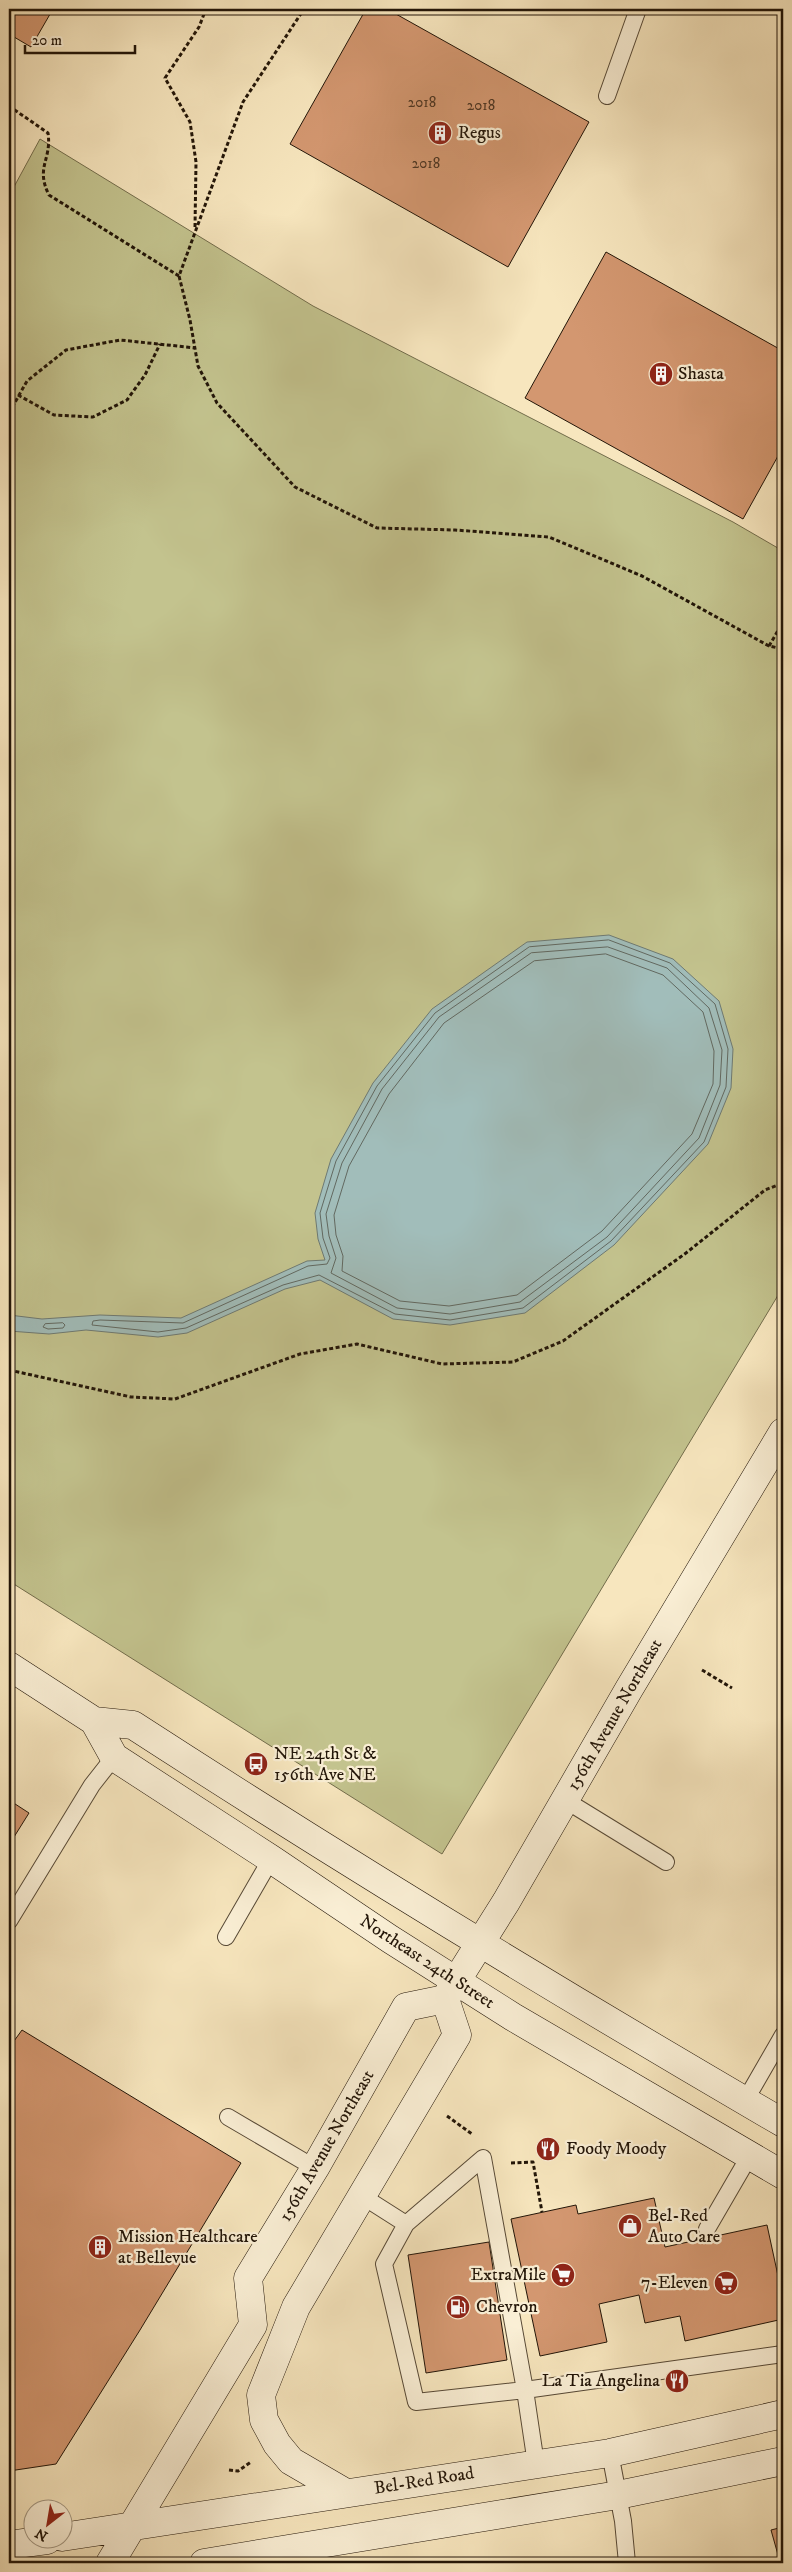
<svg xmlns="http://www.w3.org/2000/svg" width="792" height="2572" viewBox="0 0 792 2572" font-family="'IM FELL DW Pica',serif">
  <rect width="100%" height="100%" fill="#f7e6be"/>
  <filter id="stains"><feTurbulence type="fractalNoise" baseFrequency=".004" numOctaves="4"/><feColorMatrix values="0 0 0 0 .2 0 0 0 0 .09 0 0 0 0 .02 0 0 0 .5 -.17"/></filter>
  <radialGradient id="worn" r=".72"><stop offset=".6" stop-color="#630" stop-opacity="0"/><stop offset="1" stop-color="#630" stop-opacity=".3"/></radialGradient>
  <!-- green -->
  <path fill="#c3c38e" stroke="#726c4b" d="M40 139 313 306 733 522 783 551V1287L442 1854 9 1581V196Z"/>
  <!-- water -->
  <path fill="#a1bdba" stroke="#6e7a73" d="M609 935 673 959 719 1001 733 1049 731 1088 708 1144 614 1245 525 1313 450 1325 393 1319 320 1280 285 1289 187 1333 158 1337 86 1330 49 1334 9 1331V1315L42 1319 100 1315 181 1318 307 1261 325 1260 318 1239 315 1213 331 1159 373 1083 432 1009 527 942Z"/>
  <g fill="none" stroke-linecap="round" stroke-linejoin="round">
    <!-- shore -->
    <path stroke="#626961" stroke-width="1" d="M609 940 670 963 715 1004 728 1049 726 1087 704 1142 611 1241 523 1308 450 1320 395 1314 319 1275 283 1285 186 1328 158 1332 92 1325 93 1321 100 1320 183 1323 308 1266 327 1264 330 1258 323 1238 320 1213 336 1161 377 1086 435 1013 529 947Z
      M608 947 667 968 709 1008 722 1050 720 1085 699 1138 607 1237 520 1302 450 1314 397 1308 331 1273 336 1258 329 1236 326 1214 342 1163 382 1089 439 1017 531 953Z
      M606 954 663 975 703 1012 714 1051 713 1084 692 1134 602 1231 517 1295 449 1306 400 1301 342 1271 343 1256 336 1235 334 1215 349 1166 389 1094 444 1023 534 961Z
      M63 1323 65 1325 63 1328 48 1329 43 1327 45 1324Z"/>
  </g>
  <!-- building -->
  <path fill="#d39770" stroke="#221508" d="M9 9H53L31 47 9 34Z
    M366 9H387L589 122 508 267 290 144Z
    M606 252 783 351V447L743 519 525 398Z
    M9 1800 29 1813 9 1845Z
    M22 2030 241 2163 140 2330 56 2464 9 2471V2048Z
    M654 2198 665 2247 767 2225 783 2299V2319L685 2341 680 2316 645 2323 639 2295 599 2304 607 2342 540 2356 511 2219 576 2205 578 2214Z
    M489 2242 507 2360 426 2373 408 2255Z
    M783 2527V2563H777L780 2562 771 2530Z"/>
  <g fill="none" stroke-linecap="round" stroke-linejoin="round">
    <!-- lane casing -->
    <g stroke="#574936" stroke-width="18">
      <path id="lane" d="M607 96 638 9
        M565 1800 666 1862
        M9 1921 92 1785 114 1757
        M226 1937 271 1859
        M745 2101 783 2035
        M228 2117 315 2168
        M362 2196 406 2224 384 2264 416 2402 525 2390 483 2158 406 2224
        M707 2229 750 2155
        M610 2453 623 2521 627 2563
        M536 2464 525 2390 783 2354"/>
    </g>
    <!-- secondary casing -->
    <g stroke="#221508" stroke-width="29">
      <path id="secondary" d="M9 1666 94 1721 133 1725C346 1863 563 1995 783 2123
        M94 1721 114 1757 271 1859 390 1939 513 2017 783 2175
        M346 2493 291 2461 277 2444 264 2420 261 2395 296 2307 457 2035 445 1999
        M62 2537 610 2453 783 2414
        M9 2545 47 2540
        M110 2563 253 2325 248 2278 315 2168 406 2007 445 1999 506 1902 629 1689 783 1432
        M204 2563 618 2495 783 2461"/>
    </g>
    <!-- path -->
    <path stroke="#221508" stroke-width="3" stroke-dasharray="4 2.5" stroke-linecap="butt" d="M307 9 302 12 243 102 179 276 190 320 198 366 217 403 295 487 377 528 455 530 549 537 642 576 769 646 783 649
      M9 106 48 133C52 160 35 167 49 195L179 276
      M195 227 196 162 190 122 165 78 199 27 206 9
      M18 395 54 415 93 417 127 400 145 375 160 344
      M9 413 27 381 66 350 120 340 196 348
      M769 646 783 622
      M9 1370 131 1397 175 1399 300 1354 357 1344 442 1364 513 1362 563 1341 686 1253 765 1190 783 1183
      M702 1670 732 1688
      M447 2116 472 2134
      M511 2163 533 2162 542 2212
      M229 2470 238 2471 251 2462"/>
    <!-- lane -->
    <use href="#lane" stroke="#faefd5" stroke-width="16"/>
    <!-- secondary -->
    <use href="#secondary" stroke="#faefd5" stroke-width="28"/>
  </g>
  <!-- icons -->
  <defs>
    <g id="building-disc" transform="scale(1.25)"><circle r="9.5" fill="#8f2418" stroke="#faefd5"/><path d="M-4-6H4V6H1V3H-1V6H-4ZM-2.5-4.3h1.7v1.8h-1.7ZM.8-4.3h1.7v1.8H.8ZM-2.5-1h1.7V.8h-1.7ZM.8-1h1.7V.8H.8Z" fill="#fff"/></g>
    <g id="bus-disc" transform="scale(1.25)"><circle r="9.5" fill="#8f2418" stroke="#faefd5"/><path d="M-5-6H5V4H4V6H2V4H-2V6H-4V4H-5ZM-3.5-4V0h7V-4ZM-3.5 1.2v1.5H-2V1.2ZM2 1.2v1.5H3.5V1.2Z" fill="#fff"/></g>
    <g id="restaurant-disc" transform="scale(1.25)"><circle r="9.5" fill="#8f2418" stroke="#faefd5"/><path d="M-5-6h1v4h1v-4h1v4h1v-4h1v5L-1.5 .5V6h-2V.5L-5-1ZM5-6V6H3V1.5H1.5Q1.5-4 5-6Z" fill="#fff"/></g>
    <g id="shop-disc" transform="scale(1.25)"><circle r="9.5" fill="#8f2418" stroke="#faefd5"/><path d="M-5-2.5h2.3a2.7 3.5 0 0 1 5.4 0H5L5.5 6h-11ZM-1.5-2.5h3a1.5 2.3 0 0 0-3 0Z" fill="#fff"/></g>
    <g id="supermarket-disc" transform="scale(1.25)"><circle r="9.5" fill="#8f2418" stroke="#faefd5"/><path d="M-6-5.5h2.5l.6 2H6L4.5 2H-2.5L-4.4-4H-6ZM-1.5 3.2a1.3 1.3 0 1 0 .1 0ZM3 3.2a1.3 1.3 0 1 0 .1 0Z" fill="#fff"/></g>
    <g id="fuel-disc" transform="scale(1.25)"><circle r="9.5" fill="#8f2418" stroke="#faefd5"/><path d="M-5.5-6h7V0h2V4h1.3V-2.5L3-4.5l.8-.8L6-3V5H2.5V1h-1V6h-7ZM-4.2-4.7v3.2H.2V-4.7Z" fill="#fff"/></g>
  </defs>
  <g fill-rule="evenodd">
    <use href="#building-disc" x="440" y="133"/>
    <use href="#building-disc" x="661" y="374"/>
    <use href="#bus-disc" x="256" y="1764"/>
    <use href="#restaurant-disc" x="548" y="2149"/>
    <use href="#shop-disc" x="630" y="2226"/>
    <use href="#building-disc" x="100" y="2247"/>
    <use href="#supermarket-disc" x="563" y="2275"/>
    <use href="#supermarket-disc" x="726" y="2283"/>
    <use href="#fuel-disc" x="458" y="2307"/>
    <use href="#restaurant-disc" x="677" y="2381"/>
  </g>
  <g text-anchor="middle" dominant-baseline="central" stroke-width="4.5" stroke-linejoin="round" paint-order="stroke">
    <!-- number labels -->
    <g font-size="15" fill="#4e3622">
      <text x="422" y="102">2018</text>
      <text x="481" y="105">2018</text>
      <text x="426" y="163">2018</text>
    </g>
    <!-- poi labels -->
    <g font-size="18" fill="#221508" stroke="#faefd5" text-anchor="start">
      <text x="458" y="133">Regus</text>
      <text x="678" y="374">Shasta</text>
      <text x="274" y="1754">NE 24th St &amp;<tspan x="274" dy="21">156th Ave NE</tspan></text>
      <text x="566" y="2149">Foody Moody</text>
      <text x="648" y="2216">Bel-Red<tspan x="648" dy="21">Auto Care</tspan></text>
      <text x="118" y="2237">Mission Healthcare<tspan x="118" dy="21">at Bellevue</tspan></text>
      <text x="546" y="2275" text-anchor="end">ExtraMile</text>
      <text x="708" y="2283" text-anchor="end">7-Eleven</text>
      <text x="476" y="2307">Chevron</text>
      <text x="660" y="2381" text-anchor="end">La Tia Angelina</text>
    </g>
    <!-- street labels -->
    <g font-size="18" fill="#221508" stroke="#faefd5">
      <text transform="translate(615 1715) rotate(-60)">156th Avenue Northeast</text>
      <text transform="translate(427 1962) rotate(33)">Northeast 24th Street</text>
      <text transform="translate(327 2146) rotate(-60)">156th Avenue Northeast</text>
      <text transform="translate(424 2481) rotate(-9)">Bel-Red Road</text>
    </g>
  </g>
  <!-- margin -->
  <rect width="792" height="2572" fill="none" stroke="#f7e6be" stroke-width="30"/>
  <rect x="10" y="10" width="772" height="2552" fill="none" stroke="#221508" stroke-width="2.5"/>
  <rect x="15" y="15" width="762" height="2542" fill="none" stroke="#221508"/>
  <!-- north arrow -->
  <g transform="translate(48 2524) rotate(211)"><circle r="24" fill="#faefd5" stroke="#a49883"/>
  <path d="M0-4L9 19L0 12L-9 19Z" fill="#8f2418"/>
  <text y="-8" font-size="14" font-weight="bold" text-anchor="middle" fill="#221508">N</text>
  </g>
  <!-- scale -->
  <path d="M25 45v8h110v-8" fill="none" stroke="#221508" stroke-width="2.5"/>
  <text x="32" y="45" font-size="15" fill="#221508" stroke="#faefd5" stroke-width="4" paint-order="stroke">20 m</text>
  <rect width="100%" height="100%" filter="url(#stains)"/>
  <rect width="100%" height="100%" fill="url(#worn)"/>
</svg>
